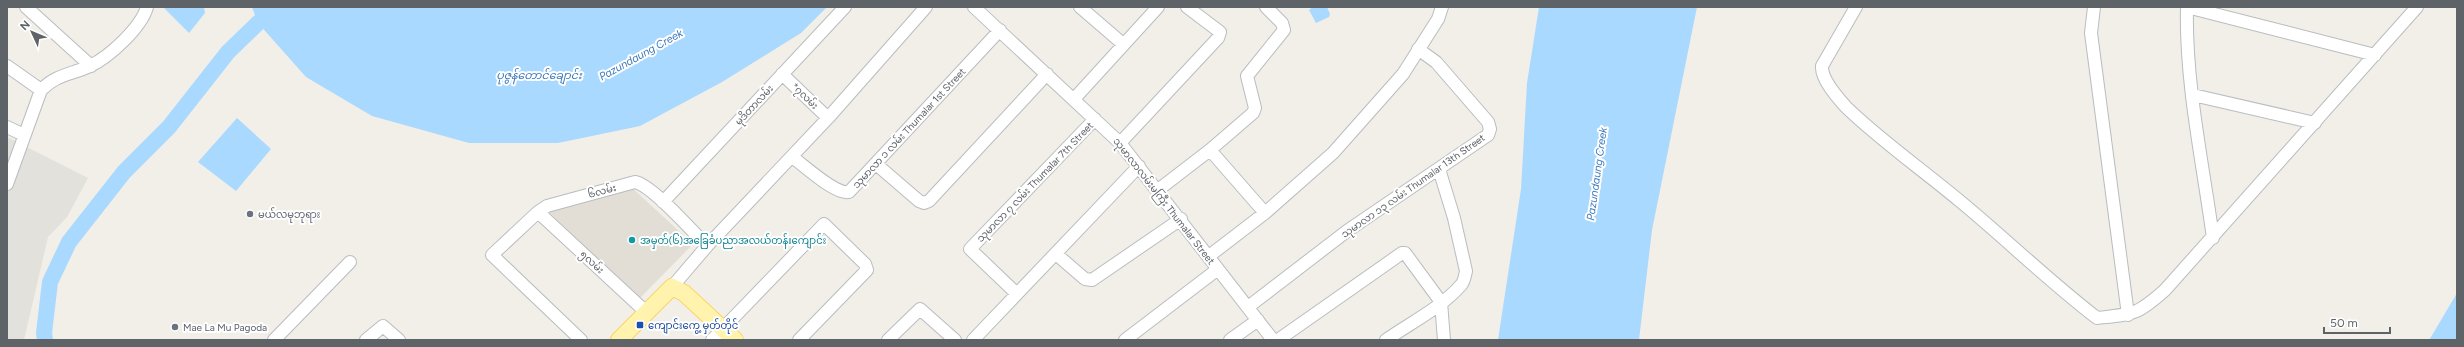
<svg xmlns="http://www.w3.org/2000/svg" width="2464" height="347" viewBox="0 0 2464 347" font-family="Figtree,'Noto Sans Myanmar',sans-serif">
  <rect width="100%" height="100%" fill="#f1efe7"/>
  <!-- industrial -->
  <path fill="#e2e1db" d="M7 137 88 178 67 217 48 237 24 340H7Z"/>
  <!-- education -->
  <path fill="#e2ded5" d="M630 186 693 244 639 299 547 210Z"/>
  <!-- water -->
  <path fill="#a9d9ff" d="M163 7H204L205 13 189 33Z
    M252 7H827L801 33 722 82 640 126 558 143H469L372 116 306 77 258 23Z
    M1313 7H1327L1330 14 1329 17 1316 23 1309 10Z
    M1539 7H1697L1652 230 1639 340H1498L1521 189 1527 83Z
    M237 118 271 149 236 191 198 162Z
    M2457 293V340H2429L2431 337Z"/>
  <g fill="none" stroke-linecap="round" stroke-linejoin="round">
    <!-- river -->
    <path stroke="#a9d9ff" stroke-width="16" d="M45 340 44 333 50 282 69 242 124 172 169 127 228 52 258 23 280 7"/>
    <!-- minor casing -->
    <g stroke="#b9bcc1" stroke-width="14">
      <path id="minor" d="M26 7 91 66
        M974 7 1120 143 1273 340
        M1080 7 1123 44
        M1856 7 1822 66C1821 79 1837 97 1846 107 1881 141 1923 170 1961 202 2007 240 2050 282 2097 318 2134 314 2137 315 2165 290L2417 7
        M2094 7 2091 33 2128 315
        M2187 7C2185 82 2203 164 2213 238
        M2187 7 2375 55
        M7 66 41 90
        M782 74 828 118
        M2193 95 2315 123
        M1074 99 1158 7
        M7 127 24 135
        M1120 143 1218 38 1220 32 1187 7
        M1210 150 1265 213
        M792 157C804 165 835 195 849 192L1000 30
        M876 164 919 201 924 203 929 201 1047 74
        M7 184 41 90C57 74 70 75 90 66 109 57 141 28 147 7
        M1158 190 1210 150 1253 113 1255 108 1247 76 1284 30 1282 23 1266 7
        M663 202 845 7
        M538 212 646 312
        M1056 254 1085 279 1092 280 1181 219
        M1209 256 1265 213 1333 153 1403 74 1438 19 1442 7
        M672 287 707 246 828 118 926 7
        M1017 294 970 249 1095 119
        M1441 302 1444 340
        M1248 307 1347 231 1488 135 1490 129 1488 122 1436 62 1418 49
        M274 340 350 262
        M366 340 383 326 399 340
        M581 340 492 255 538 212 547 206 635 182C652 185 693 232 707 246
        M712 340 824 224 865 264 867 270 799 340
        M888 340 920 309 955 340
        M973 340 1139 166
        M1125 340 1218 269
        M1230 340 1258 320
        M1278 340 1402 253H1405L1441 302
        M1386 340C1410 323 1441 308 1461 285 1464 282 1465 276 1466 271L1454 218 1439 169"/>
    </g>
    <!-- major casing -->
    <g stroke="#fdd054" stroke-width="18">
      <path id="major" d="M619 340 672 287 684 293 735 340"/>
    </g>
    <!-- minor -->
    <use href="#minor" stroke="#fff" stroke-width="12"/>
    <!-- major -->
    <use href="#major" stroke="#fff3ae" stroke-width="16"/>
  </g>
  <!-- markers -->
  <g fill="#6b7280" stroke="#fff" stroke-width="1.5">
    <circle cx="250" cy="214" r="4"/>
    <circle cx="175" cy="327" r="4"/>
  </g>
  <circle fill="#0f9aa8" stroke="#fff" stroke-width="1.5" cx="632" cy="240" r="4"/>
  <rect fill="#1a4fb4" stroke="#fff" stroke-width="1.5" x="636" y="321" width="8" height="8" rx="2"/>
  <g text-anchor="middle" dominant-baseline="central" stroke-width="4" stroke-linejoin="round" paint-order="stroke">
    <!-- street labels -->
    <g font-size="10" fill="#5e6368" stroke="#fff">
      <text transform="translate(805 96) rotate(44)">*၇လမ်း</text>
      <text transform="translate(754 105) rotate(-47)">မုဒိတာလမ်း</text>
      <text transform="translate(909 128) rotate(-47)">သုမာလာ ၁ လမ်း Thumalar 1st Street</text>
      <text transform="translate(1035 182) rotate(-46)">သုမာလာ ၇ လမ်း Thumalar 7th Street</text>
      <text transform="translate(1413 186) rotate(-35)">သုမာလာ ၁၃ လမ်း Thumalar 13th Street</text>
      <text transform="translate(602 191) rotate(-15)">၆လမ်း</text>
      <text transform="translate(1164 201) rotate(52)">သုမာလာလမ်းမကြီး Thumalar Street</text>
      <text transform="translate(592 262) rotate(43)">၅လမ်း</text>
    </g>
    <!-- worship labels -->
    <g font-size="10" fill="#5b616d" stroke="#fff" text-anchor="start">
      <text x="258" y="214">မယ်လမုဘုရား</text>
      <text x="183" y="327">Mae La Mu Pagoda</text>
    </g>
    <!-- culture labels -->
    <g font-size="10" fill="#0d838f" stroke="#fff" text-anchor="start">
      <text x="640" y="240">အမှတ်(၆)အခြေခံပညာအလယ်တန်းကျောင်း</text>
    </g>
    <!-- transit labels -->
    <g font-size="10" fill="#164399" stroke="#fff" text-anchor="start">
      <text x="648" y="325">ကျောင်းကွေ့ မှတ်တိုင်</text>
    </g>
    <!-- water labels -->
    <g font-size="11" font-style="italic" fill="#3b78bb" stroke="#fff">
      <text transform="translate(641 55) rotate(-29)">Pazundaung Creek</text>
      <text x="539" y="75">ပုဇွန်တောင်ချောင်း</text>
      <text transform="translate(1597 174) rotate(-82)">Pazundaung Creek</text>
    </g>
  </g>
  <!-- border -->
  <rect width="2464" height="347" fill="none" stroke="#5e6368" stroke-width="16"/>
  <!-- north arrow -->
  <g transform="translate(32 32) rotate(314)" stroke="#ffffff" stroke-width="3" paint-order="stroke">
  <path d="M0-3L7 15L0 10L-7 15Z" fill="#5e6368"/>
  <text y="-6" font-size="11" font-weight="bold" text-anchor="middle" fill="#5e6368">N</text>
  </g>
  <!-- scale -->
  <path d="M2324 327v6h66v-6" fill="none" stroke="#5e6368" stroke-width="2"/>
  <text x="2330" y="327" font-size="12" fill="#5e6368" stroke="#ffffff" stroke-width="3" paint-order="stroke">50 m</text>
</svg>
